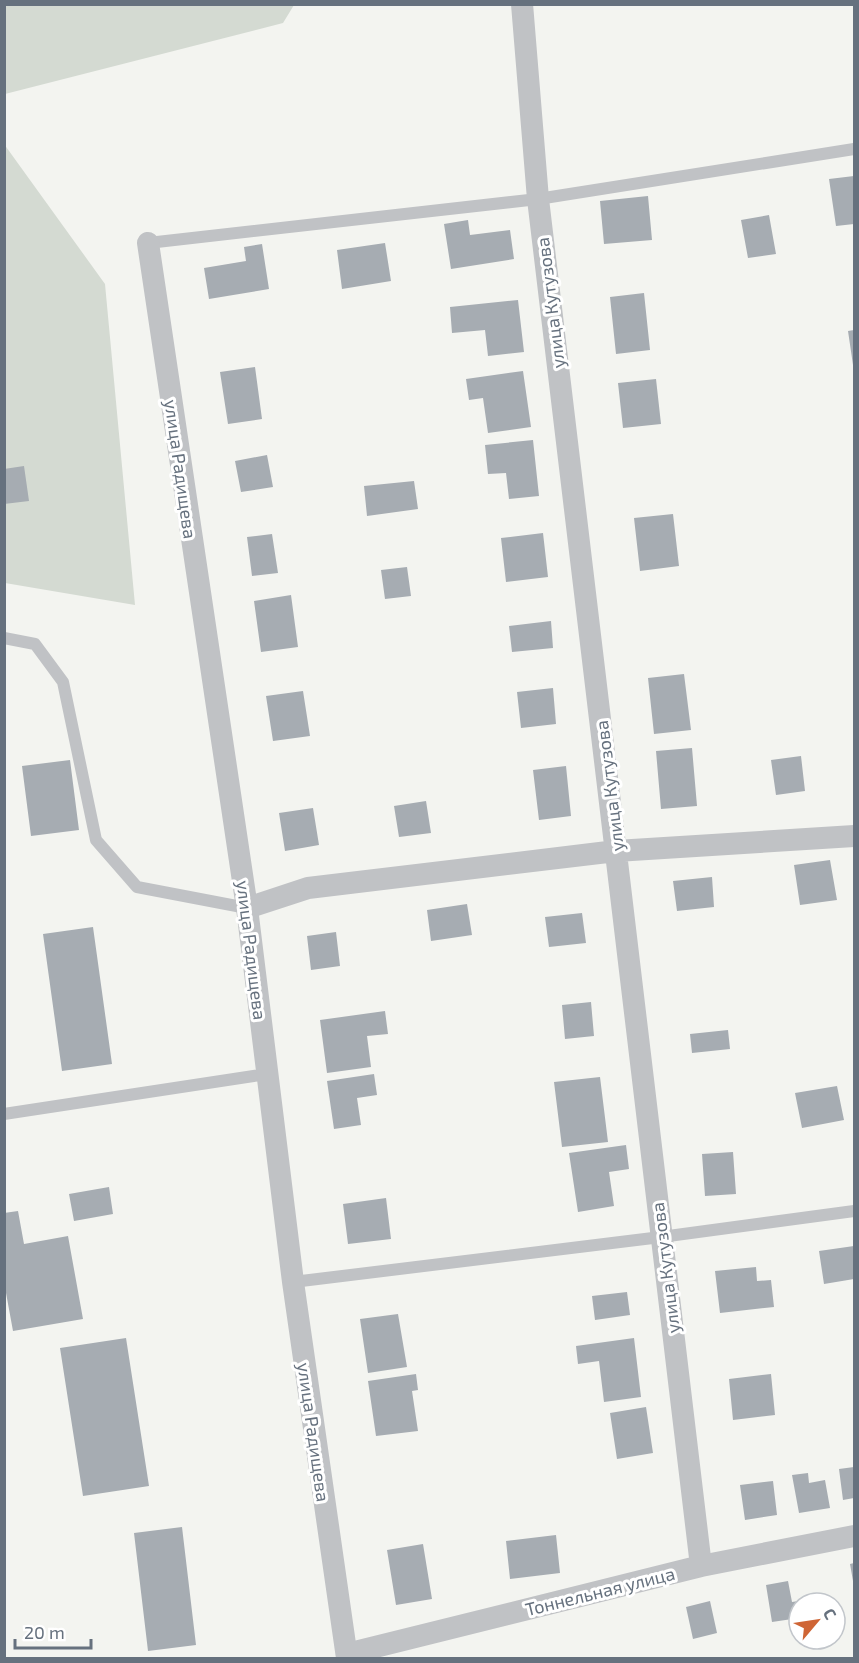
<svg xmlns="http://www.w3.org/2000/svg" width="859" height="1663" viewBox="0 0 859 1663" font-family="'Exo 2',sans-serif">
  <rect width="100%" height="100%" fill="#f3f4f0"/>
  <!-- green -->
  <path fill="#d4dad2" d="M5 4H294V5L283 23 5 94Z
    M4 144 105 284 135 605 5 583Z"/>
  <!-- building -->
  <path fill="#a6acb2" d="M854 176V224L836 226 829 179Z
    M648 196 652 240 604 244 600 201Z
    M769 215 776 254 748 258 741 220Z
    M468 220 470 235 510 230 514 259 451 269 444 224Z
    M385 243 391 281 342 289 337 250Z
    M262 244 269 289 209 299 204 268 246 261 244 247Z
    M644 293 650 350 616 354 610 297Z
    M518 300 524 352 488 356 485 330 452 333 450 307Z
    M854 330V365H853L848 331Z
    M255 367 262 419 228 424 220 372Z
    M523 371 531 427 488 433 483 398 469 400 466 379Z
    M656 379 661 424 623 428 618 383Z
    M533 440 539 496 509 499 506 473 488 474 485 445Z
    M267 455 273 487 241 492 235 461Z
    M24 466 29 501 4 504V469Z
    M414 481 418 509 367 516 364 486Z
    M673 514 679 566 640 571 634 518Z
    M543 533 548 577 506 582 501 538Z
    M272 534 278 573 252 576 247 537Z
    M407 567 411 596 385 599 381 570Z
    M291 595 298 647 261 652 254 601Z
    M551 621 553 648 512 652 509 626Z
    M684 674 691 730 654 734 648 678Z
    M553 688 556 724 521 728 517 692Z
    M303 691 310 736 273 741 266 696Z
    M692 748 697 806 661 809 656 751Z
    M801 756 805 791 776 795 771 760Z
    M70 760 79 830 31 836 22 766Z
    M566 766 571 816 539 820 533 770Z
    M426 801 431 833 399 837 394 806Z
    M313 808 319 845 285 851 279 813Z
    M830 860 837 900 800 905 794 865Z
    M712 877 714 907 677 911 673 881Z
    M467 904 472 935 431 941 427 910Z
    M582 913 586 943 549 947 545 917Z
    M93 927 112 1064 62 1071 43 934Z
    M336 932 340 966 311 970 307 936Z
    M591 1002 594 1036 565 1039 562 1005Z
    M385 1011 388 1034 367 1036 371 1067 327 1073 320 1020Z
    M728 1030 730 1049 692 1053 690 1034Z
    M374 1074 377 1095 357 1098 361 1125 334 1129 327 1081Z
    M600 1077 608 1142 562 1147 554 1082Z
    M837 1086 844 1120 802 1128 795 1093Z
    M626 1145 629 1169 609 1172 614 1206 578 1212 569 1153Z
    M733 1152 736 1194 705 1196 702 1154Z
    M109 1187 113 1214 74 1221 69 1194Z
    M386 1198 391 1239 348 1244 343 1204Z
    M18 1211 24 1244 68 1236 83 1319 13 1331 4 1282V1213Z
    M854 1246V1279L824 1284 819 1251Z
    M756 1267 757 1281 771 1280 774 1307 720 1313 715 1271Z
    M627 1292 630 1315 595 1320 592 1296Z
    M398 1314 407 1367 368 1373 360 1319Z
    M126 1338 149 1486 83 1496 60 1348Z
    M634 1338 641 1397 604 1402 599 1361 578 1364 576 1346Z
    M416 1374 418 1390 412 1391 418 1431 376 1436 368 1381Z
    M771 1374 775 1415 733 1420 729 1379Z
    M646 1407 653 1453 617 1459 610 1413Z
    M854 1467V1498L843 1500 839 1469Z
    M808 1473 809 1483 825 1480 830 1508 799 1513 792 1475Z
    M773 1481 777 1515 745 1520 740 1485Z
    M182 1527 196 1645 148 1651 134 1533Z
    M556 1535 560 1573 510 1579 506 1541Z
    M423 1544 432 1599 396 1605 387 1550Z
    M854 1563V1581H853L850 1564Z
    M788 1581 792 1602 812 1599 813 1603H799V1618L772 1622 766 1585Z
    M710 1601 717 1633 693 1639 686 1607Z"/>
  <g fill="none" stroke-linecap="round" stroke-linejoin="round">
    <!-- service -->
    <path stroke="#c0c2c5" stroke-width="12" d="M148 243 538 199 854 149
      M4 638 35 644 63 682 96 840 137 887 247 908
      M4 1114 267 1074
      M293 1282 661 1237 854 1211"/>
    <!-- minor -->
    <path stroke="#c0c2c5" stroke-width="22" d="M522 4 538 199 701 1566
      M148 243 247 908 293 1282 347 1658
      M247 908 308 888 616 851 854 836
      M347 1654 701 1566 854 1536"/>
  </g>
  <g text-anchor="middle" dominant-baseline="central" stroke-width="6" stroke-linejoin="round" paint-order="stroke">
    <!-- street labels -->
    <g font-size="18" fill="#66717e" stroke="#fff">
      <text transform="translate(550 303) rotate(-97)">улица Кутузова</text>
      <text transform="translate(181 469) rotate(82)">улица Радищева</text>
      <text transform="translate(609 786) rotate(-97)">улица Кутузова</text>
      <text transform="translate(252 950) rotate(83)">улица Радищева</text>
      <text transform="translate(665 1268) rotate(-97)">улица Кутузова</text>
      <text transform="translate(314 1432) rotate(82)">улица Радищева</text>
      <text transform="translate(600 1591) rotate(-14)">Тоннельная улица</text>
    </g>
  </g>
  <!-- border -->
  <rect width="859" height="1663" fill="none" stroke="#66717e" stroke-width="12"/>
  <!-- north arrow -->
  <g transform="translate(817 1621) rotate(61)"><circle r="28" fill="#ffffff" stroke="#c2c6cb" stroke-width="1.5"/>
  <path d="M0-4.5L10 22L0 15L-10 22Z" fill="#cf6535"/>
  <text y="-9" font-size="16" font-weight="bold" text-anchor="middle" fill="#66717e">С</text>
  </g>
  <!-- scale -->
  <path d="M15 1639v9h76v-9" fill="none" stroke="#66717e" stroke-width="3"/>
  <text x="24" y="1639" font-size="18" fill="#66717e" stroke="#ffffff" stroke-width="4.5" paint-order="stroke">20 m</text>
</svg>
